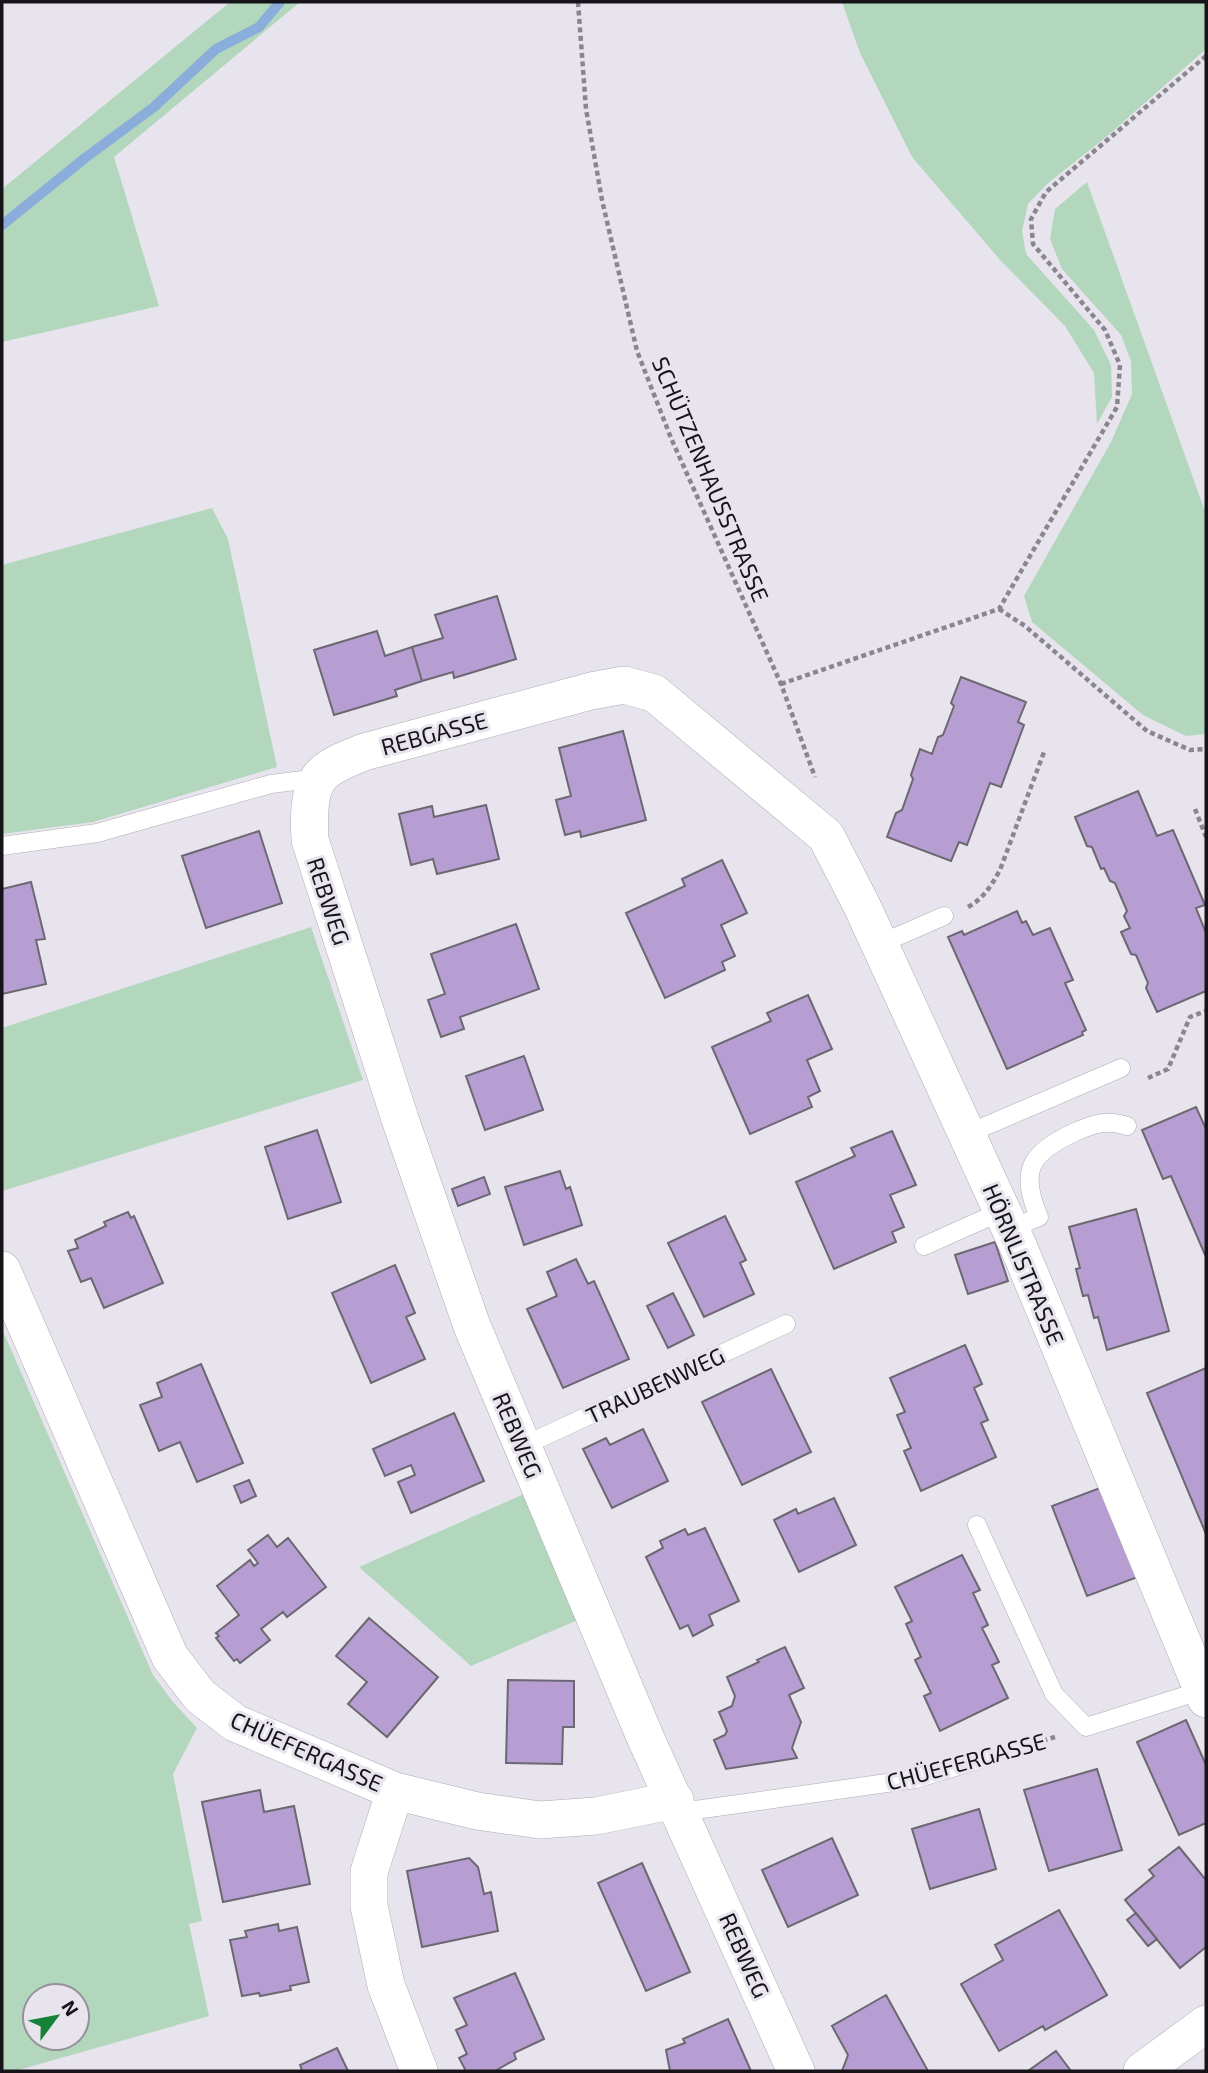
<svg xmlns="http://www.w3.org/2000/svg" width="1208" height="2073" viewBox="0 0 1208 2073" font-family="'Exo 2',sans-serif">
  <rect width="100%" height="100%" fill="#e8e4ee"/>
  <!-- green -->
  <path fill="#b2d7bd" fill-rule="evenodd" d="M230 2H300L114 157 159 306 2 342V189Z
    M842 2H1206V49L1106 137 1047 184 1028 204 1022 231 1026 254 1094 330 1111 365 1112 397 1097 424 1094 373 1065 326 1001 261 912 157 860 53Z
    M1087 182 1206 514V734L1186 736 1143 715 1032 622 1024 596 1111 442 1132 394 1131 361 1121 335 1062 269 1050 239 1055 209Z
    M212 508 228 539 277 767 93 822 2 834V565Z
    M311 927 363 1080 2 1191V1028Z
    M2 1329 153 1675 173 1702 197 1728 173 1774 202 1921 189 1924 209 2016 15 2071H2ZM35 1996H77V2038H35Z
    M524 1494 580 1619 471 1666 359 1567Z"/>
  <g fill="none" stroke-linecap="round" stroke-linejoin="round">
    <!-- stream -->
    <path stroke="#8baddc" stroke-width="10" d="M2 225 85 158 154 107 216 49 259 27 280 2"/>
  </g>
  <!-- building -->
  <path fill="#b79ed2" stroke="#6c6871" stroke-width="2" d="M497 596 516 659 454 678 453 672 422 681 412 647 443 638 435 615Z
    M377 631 385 656 412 647 422 681 395 690 397 696 334 715 314 650Z
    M961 677 1026 702 1018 722 1024 725 1001 787 990 783 967 845 959 842 951 861 887 837 896 813 902 810 913 779 911 775 920 749 932 754 938 737 943 735 954 706 951 703Z
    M623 731 646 820 581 837 580 831 565 835 556 800 571 796 559 748Z
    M1138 791 1157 836 1173 830 1205 905 1196 908 1206 933V991L1157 1012 1146 988 1148 983 1136 955 1131 954 1121 932 1130 928 1124 916 1127 911 1115 883 1110 881 1104 868 1101 869 1092 847 1087 846 1075 817Z
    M486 805 499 859 437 874 433 859 411 865 399 814 432 806 434 817Z
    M259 831 282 903 206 928 182 856Z
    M722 860 747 913 721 925 735 956 722 962 725 970 665 998 626 913 685 886 682 879Z
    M31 882 45 939 36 940 46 984 2 994V889Z
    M1017 911 1022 923 1026 921 1033 935 1050 928 1073 980 1065 983 1086 1030 1082 1032 1083 1035 1007 1069 948 937 962 931 964 935Z
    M516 924 539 989 460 1017 464 1029 441 1037 428 1000 445 994 431 954Z
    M808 995 832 1049 807 1060 820 1091 808 1097 812 1107 750 1134 712 1047 771 1021 767 1013Z
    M524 1056 543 1110 485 1130 466 1076Z
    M1196 1107 1206 1129V1257L1171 1176 1163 1179 1142 1130Z
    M317 1130 341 1202 288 1219 265 1147Z
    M892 1131 916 1185 890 1195 904 1227 892 1232 896 1242 834 1269 796 1182 855 1156 851 1148Z
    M560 1171 566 1189 570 1187 582 1225 524 1245 505 1187Z
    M484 1177 490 1194 458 1206 452 1189Z
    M1136 1209 1169 1331 1107 1350 1098 1317 1094 1318 1088 1295 1083 1296 1076 1269 1080 1268 1069 1227Z
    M128 1212 131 1218 134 1216 163 1283 104 1308 91 1278 81 1282 68 1251 78 1248 75 1240 106 1226 104 1222Z
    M725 1216 746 1260 740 1263 754 1294 704 1317 668 1243Z
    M995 1242 1008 1281 968 1294 955 1255Z
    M576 1259 588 1284 594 1281 629 1359 563 1388 527 1309 557 1296 547 1272Z
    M395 1265 415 1313 406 1317 425 1359 371 1383 332 1293Z
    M673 1293 694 1335 668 1348 647 1306Z
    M965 1345 982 1384 974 1388 988 1420 981 1423 996 1457 921 1491 904 1451 911 1448 897 1415 905 1412 890 1378Z
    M201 1364 243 1463 197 1482 180 1442 159 1451 140 1405 162 1397 157 1383Z
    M1206 1368V1534L1147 1393Z
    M771 1369 811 1452 742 1485 702 1402Z
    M454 1413 484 1481 411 1513 398 1482 415 1475 411 1465 385 1476 373 1449Z
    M643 1429 668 1481 612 1508 583 1449 606 1438 610 1445Z
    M249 1480 256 1496 241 1503 234 1486Z
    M1108 1485 1143 1575 1087 1596 1052 1506Z
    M834 1498 856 1545 799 1572 774 1520 796 1509 798 1514Z
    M705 1528 739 1601 709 1615 713 1625 693 1636 688 1625 680 1629 646 1557 663 1548 660 1541 685 1529 688 1535Z
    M268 1535 277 1547 288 1538 326 1587 287 1617 283 1612 261 1629 270 1640 240 1663 237 1659 234 1661 216 1638 219 1636 216 1633 239 1615 217 1586 250 1560 254 1566 258 1563 248 1550Z
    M962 1555 980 1590 973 1593 988 1625 982 1628 999 1662 992 1665 1008 1698 940 1731 924 1696 931 1693 915 1660 921 1657 906 1624 912 1621 895 1587Z
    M369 1618 438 1677 387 1737 348 1704 367 1682 336 1656Z
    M785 1647 804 1688 789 1695 801 1722 792 1748 797 1758 726 1769 714 1740 725 1735 727 1731 719 1712 732 1706 735 1696 727 1677 759 1662 757 1660Z
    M508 1680 574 1681V1727H563L562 1764 506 1763Z
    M1186 1720 1206 1765V1823L1179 1835 1137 1742Z
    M1097 1769 1122 1850 1049 1871 1024 1790Z
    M260 1790 264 1812 294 1806 310 1884 223 1902 202 1802Z
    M979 1809 996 1869 930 1889 912 1829Z
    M832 1838 858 1895 788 1927 762 1870Z
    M1179 1847 1206 1880V1947L1180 1968 1125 1900 1154 1876 1149 1870Z
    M469 1858 478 1867 484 1894 491 1892 498 1931 422 1947 407 1871Z
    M642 1863 690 1972 646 1991 598 1883Z
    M1059 1910 1107 1995 1045 2030 1043 2026 999 2051 961 1984 1003 1960 995 1945Z
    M1136 1913 1157 1939 1148 1946 1127 1920Z
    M278 1924 279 1931 297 1927 309 1982 290 1986 291 1990 260 1996 259 1993 242 1996 230 1940 247 1937 245 1931Z
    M515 1973 544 2039 514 2053 516 2059 495 2071H466L459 2058 467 2054 456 2030 467 2025 454 1998Z
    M886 1995 928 2071H842L848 2055 832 2026Z
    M728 2019 751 2071H670L666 2050 685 2043 683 2039Z
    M337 2048 348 2071H299L302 2070 300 2065Z
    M1056 2051 1071 2071H1028Z"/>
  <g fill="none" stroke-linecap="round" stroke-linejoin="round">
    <!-- lane casing -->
    <g stroke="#aeaab3" stroke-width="19">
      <path id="lane" d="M2 846 97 833 271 784 319 778
        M880 944 944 916
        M967 1134 1121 1068
        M1010 1229 1039 1217C1019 1170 1030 1153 1075 1132 1093 1124 1108 1119 1127 1126
        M924 1246 1002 1211
        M523 1446 786 1324
        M977 1525 1054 1694 1086 1727 1203 1690
        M681 1812 915 1779 986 1758"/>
    </g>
    <!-- street casing -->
    <g stroke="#aeaab3" stroke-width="38">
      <path id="street" d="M2 1270 170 1657 200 1696 235 1723 395 1791 477 1811 540 1820 596 1816 675 1800
        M395 1791 369 1872V1906L386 1985 419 2071
        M796 2071 646 1739 472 1326 400 1119 310 840C309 822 308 793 319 778 328 765 350 758 364 752L591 691 624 685 654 693 826 836 862 906 1019 1248 1206 1699
        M1142 2071 1206 2024"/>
    </g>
    <!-- path -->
    <path stroke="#8a868e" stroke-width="4.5" stroke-dasharray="5 3.5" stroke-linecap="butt" d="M578 2 586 109 602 200 637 351 671 438 781 684 815 777
      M999 609 1025 626 1147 731 1190 750 1206 749
      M781 684 999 609 1117 407 1120 365 1105 330 1033 244 1031 219 1046 192 1206 56
      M1195 809 1206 837
      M968 907C984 898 991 886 1000 870L1044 752
      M1148 1078 1168 1069 1190 1017 1206 1011
      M1010 1751 1055 1737"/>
    <!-- lane -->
    <use href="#lane" stroke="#fff" stroke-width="18"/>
    <!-- street -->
    <use href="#street" stroke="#fff" stroke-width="37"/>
  </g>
  <g text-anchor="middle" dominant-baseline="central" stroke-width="6" stroke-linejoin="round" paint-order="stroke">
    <!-- street labels -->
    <g font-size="23" fill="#161418" stroke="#e8e4ee">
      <text transform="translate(711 479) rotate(67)">SCHÜTZENHAUSSTRASSE</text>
      <text transform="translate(434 733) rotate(-15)">REBGASSE</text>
      <text transform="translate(329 901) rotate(72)">REBWEG</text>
      <text transform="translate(1024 1264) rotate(67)">HÖRNLISTRASSE</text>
      <text transform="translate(655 1385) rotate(-25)">TRAUBENWEG</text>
      <text transform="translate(518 1435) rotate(67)">REBWEG</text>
      <text transform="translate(307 1751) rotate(24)">CHÜEFERGASSE</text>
      <text transform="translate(966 1761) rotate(-15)">CHÜEFERGASSE</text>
      <text transform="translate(745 1955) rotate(66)">REBWEG</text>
    </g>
  </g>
  <!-- border -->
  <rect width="1208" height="2073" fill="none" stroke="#161418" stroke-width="7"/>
  <!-- north arrow -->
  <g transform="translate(56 2017) rotate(58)"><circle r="33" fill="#e8e4ee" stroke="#949198" stroke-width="2"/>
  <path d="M0-5L12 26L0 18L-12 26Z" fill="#158238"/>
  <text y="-10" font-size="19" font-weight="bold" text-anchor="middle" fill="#161418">N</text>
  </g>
</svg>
